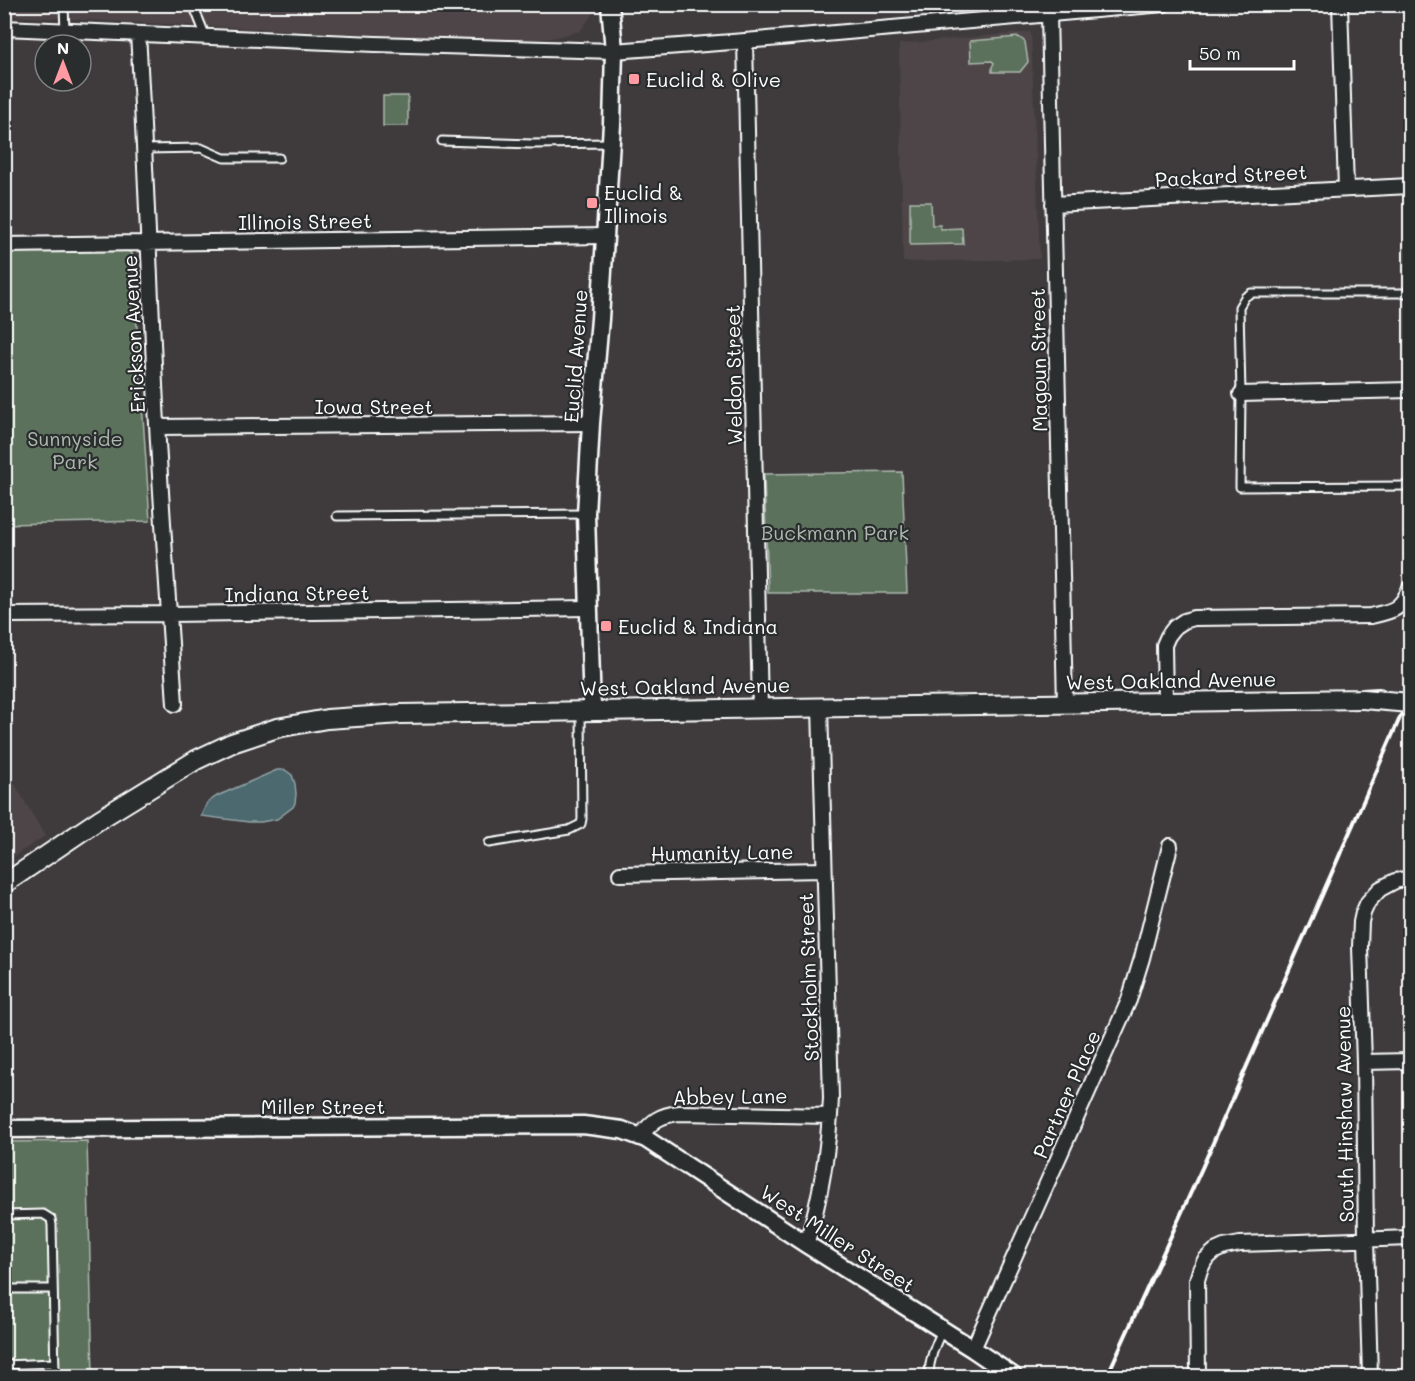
<svg xmlns="http://www.w3.org/2000/svg" width="1415" height="1381" viewBox="0 0 1415 1381" font-family="Mali,sans-serif">
  <rect width="100%" height="100%" fill="#3f3b3c"/>
  <filter id="ink" filterUnits="userSpaceOnUse"><feTurbulence type="fractalNoise" baseFrequency=".0167" numOctaves="2"/><feDisplacementMap in="SourceGraphic" scale="12" xChannelSelector="R" yChannelSelector="G"/><feConvolveMatrix kernelMatrix="1 2 1 2 8 2 1 2 1" color-interpolation-filters="sRGB"/></filter>
  <g filter="url(#ink)">
    <!-- built -->
    <path fill="#4e4546" d="M4 5H595L593 14 580 31 552 38 524 42 5 16Z
      M1031 32 1040 259 903 262 899 44Z
      M5 767 45 836 5 862H4Z"/>
    <!-- green -->
    <path fill="#5b715c" stroke="#adb8ae" stroke-width="1.5" d="M1019 37 1025 42 1028 62 1020 72H992V67L994 63 992 61 971 62 970 41Z
      M383 96H408V126H383Z
      M910 202H931L932 225H940L941 229 962 228 963 244 910 245Z
      M124 250 132 253 150 521 5 524V252Z
      M902 472 907 593H768L764 474Z
      M87 1141 93 1376H5L4 1142Z"/>
    <!-- water -->
    <path fill="#4b696e" stroke="#93a5a8" stroke-width="1.5" d="M277 770H285L292 775 295 784 296 794 295 803 293 807 277 819 261 822H249L201 816 207 803 217 796Z"/>
    <g fill="none" stroke-linecap="round" stroke-linejoin="round">
      <!-- service casing -->
      <g stroke="#fff" stroke-width="11">
        <path id="service" d="M192 4 196 12 206 37
          M65 31 64 6 65 4
          M442 141 532 144 611 143
          M145 149 201 148 224 158H279
          M1410 293H1251L1245 297 1239 307 1241 394 1240 487 1410 486
          M337 516 586 514
          M489 843 569 830 581 824 582 819 581 713
          M4 1215 43 1214 51 1219 52 1225 55 1376
          M4 1289H53
          M4 1365 55 1363
          M929 1376C929 1359 935 1346 942 1330"/>
      </g>
      <!-- minor casing -->
      <g stroke="#fff" stroke-width="18">
        <path id="minor" d="M1340 4 1346 189
          M1049 14 1065 704
          M4 28 375 44 614 51 745 41 1164 4
          M138 34C146 164 150 294 157 424 162 517 169 611 175 704
          M745 41 760 708
          M1053 204 1410 186
          M4 245 606 236
          M1241 394 1410 390
          M157 427 591 423
          M4 615 169 614 589 608
          M1165 703 1164 645 1168 636 1175 627 1184 621 1194 618 1371 616C1393 611 1401 610 1410 588
          M620 874 824 870
          M1364 1062 1410 1061
          M640 1137C652 1121 659 1115 680 1113L830 1116
          M806 1244C821 1200 829 1144 831 1098L820 707
          M973 1349 1129 1000 1142 958 1170 846
          M1198 1376 1197 1280 1200 1270 1205 1260 1215 1251 1224 1247 1240 1244 1410 1238
          M1370 1376 1366 1240 1364 1062 1360 947 1361 922 1363 913 1368 902 1380 889 1395 881 1410 878"/>
      </g>
      <!-- tertiary casing -->
      <g stroke="#fff" stroke-width="21">
        <path id="tertiary" d="M592 711 586 514 591 423 600 319 612 124 614 51 610 4
          M4 1129 583 1125 622 1130 646 1139 806 1244 973 1349 1013 1376"/>
      </g>
      <!-- secondary casing -->
      <g stroke="#fff" stroke-width="22">
        <path id="secondary" d="M4 884 100 819 196 760 232 743 277 728 327 719 401 714 1363 699 1379 698"/>
      </g>
      <!-- service -->
      <use href="#service" stroke="#2a2d2e" stroke-width="7"/>
      <!-- minor -->
      <use href="#minor" stroke="#2a2d2e" stroke-width="14"/>
      <!-- tertiary -->
      <use href="#tertiary" stroke="#2a2d2e" stroke-width="16"/>
      <!-- secondary -->
      <use href="#secondary" stroke="#2a2d2e" stroke-width="18"/>
      <!-- rail -->
      <path stroke="#fff" stroke-width="4" d="M1107 1376 1202 1168 1410 695"/>
      <!-- secondary-bridge casing -->
      <g stroke="#fff" stroke-width="22" stroke-linecap="butt">
        <path id="secondary-bridge" d="M1363 699 1410 703"/>
      </g>
      <!-- secondary-bridge -->
      <use href="#secondary-bridge" stroke="#2a2d2e" stroke-width="18"/>
    </g>
  </g>
  <!-- markers -->
  <g fill="#ff9aa2" stroke="#2a2d2e" stroke-width="2">
    <rect x="628" y="73" width="12" height="12" rx="3"/>
    <rect x="586" y="197" width="12" height="12" rx="3"/>
    <rect x="600" y="620" width="12" height="12" rx="3"/>
  </g>
  <g text-anchor="middle" dominant-baseline="central" stroke-width="4.5" stroke-linejoin="round" paint-order="stroke">
    <!-- poi labels -->
    <g font-size="20" fill="#fff" stroke="#2a2d2e" text-anchor="start">
      <text x="646" y="79">Euclid &amp; Olive</text>
      <text x="604" y="192">Euclid &amp;<tspan x="604" dy="23">Illinois</tspan></text>
      <text x="618" y="626">Euclid &amp; Indiana</text>
    </g>
    <!-- street labels -->
    <g font-size="20" fill="#fff" stroke="#2a2d2e">
      <text transform="translate(1231 175) rotate(-3)">Packard Street</text>
      <text transform="translate(305 221) rotate(-1)">Illinois Street</text>
      <text transform="translate(133 334) rotate(-93)">Erickson Avenue</text>
      <text transform="translate(575 356) rotate(-86)">Euclid Avenue</text>
      <text transform="translate(1038 360) rotate(-91)">Magoun Street</text>
      <text transform="translate(733 375) rotate(-91)">Weldon Street</text>
      <text x="374" y="406">Iowa Street</text>
      <text transform="translate(297 593) rotate(-1)">Indiana Street</text>
      <text transform="translate(1171 680) rotate(-1)">West Oakland Avenue</text>
      <text transform="translate(685 686) rotate(-1)">West Oakland Avenue</text>
      <text transform="translate(722 852) rotate(-1)">Humanity Lane</text>
      <text transform="translate(808 977) rotate(-92)">Stockholm Street</text>
      <text transform="translate(1066 1094) rotate(-66)">Partner Place</text>
      <text transform="translate(730 1096) rotate(-1)">Abbey Lane</text>
      <text x="323" y="1106">Miller Street</text>
      <text transform="translate(1344 1114) rotate(-91)">South Hinshaw Avenue</text>
      <text transform="translate(838 1238) rotate(33)">West Miller Street</text>
    </g>
    <!-- park labels -->
    <g font-size="20" fill="#adb8ae" stroke="#2a2d2e">
      <text x="75" y="438">Sunnyside<tspan x="75" dy="23">Park</tspan></text>
      <text x="835" y="532">Buckmann Park</text>
    </g>
  </g>
  <!-- margin -->
  <rect width="1415" height="1381" fill="none" stroke="#2a2d2e" stroke-width="24"/>
  <rect x="12" y="12" width="1391" height="1357" fill="none" stroke="#fff" stroke-width="2" filter="url(#ink)"/>
  <!-- north arrow -->
  <g transform="translate(63 63)"><circle r="28" fill="#2a2d2e" stroke="#7f8182" stroke-width="1.5"/>
  <path d="M0-4.5L10 22L0 15L-10 22Z" fill="#ff9aa2"/>
  <text y="-9" font-size="16" font-weight="bold" text-anchor="middle" fill="#ffffff">N</text>
  </g>
  <!-- scale -->
  <path d="M1190 60v9h104v-9" fill="none" stroke="#ffffff" stroke-width="3"/>
  <text x="1199" y="60" font-size="18" fill="#ffffff" stroke="#2a2d2e" stroke-width="4.5" paint-order="stroke">50 m</text>
</svg>
